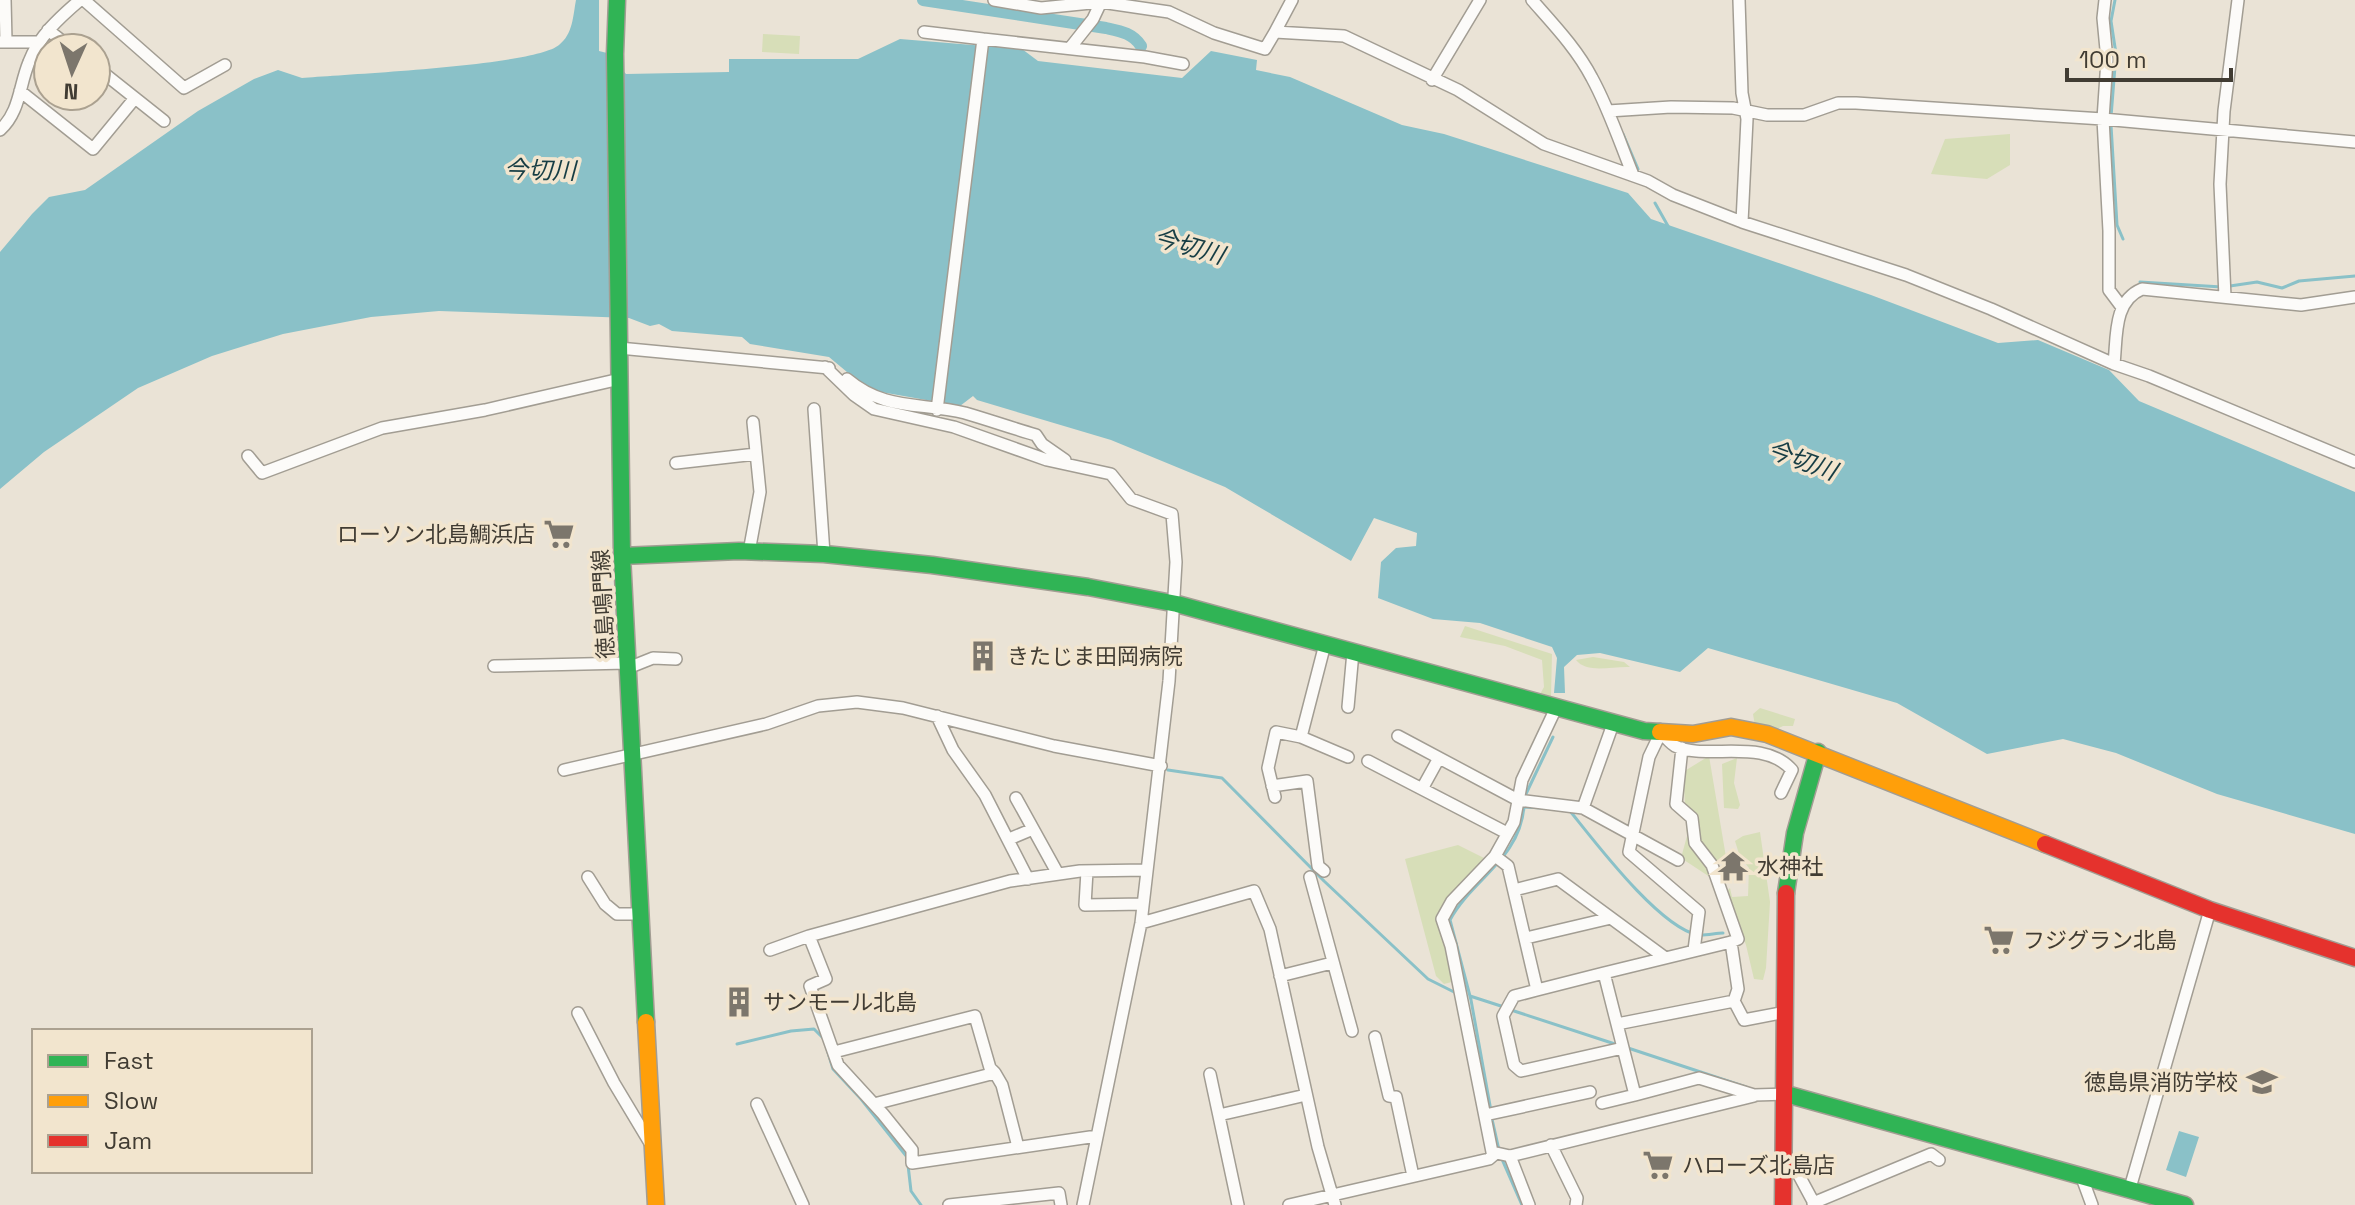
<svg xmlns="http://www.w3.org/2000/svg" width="2355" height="1205" viewBox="0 0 2355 1205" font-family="'Space Grotesk','Noto Sans JP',sans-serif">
  <rect width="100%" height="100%" fill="#eae3d6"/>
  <!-- green -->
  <path fill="#d7deb8" d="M763 34 800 36 799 54 762 52Z
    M2010 134V165L1987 179 1931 174 1945 139Z
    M1465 626 1552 654 1551 697 1539 696 1544 687 1542 660 1505 646 1460 637Z
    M1593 657 1624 662 1630 667C1612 666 1587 674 1576 660Z
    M1760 708 1795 719 1793 726H1783L1773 731 1755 726 1753 714Z
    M1709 756 1726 857 1718 865 1719 883 1681 858 1687 836 1683 772Z
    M1737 758 1734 783 1740 805 1738 809 1724 808 1722 764Z
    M1760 832 1770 902 1766 968 1763 980 1754 979 1746 945 1727 891 1730 888 1732 897 1748 896 1749 868 1740 857 1735 841 1743 836Z
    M1458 845 1484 858 1438 917 1440 931 1449 953 1452 982 1444 984 1436 976 1405 859Z"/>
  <!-- water -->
  <path fill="#8ac1c8" d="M576 0H599V51L607 53 626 74 729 72V59H858L900 39 1022 49 1038 61 1182 78 1211 51 1257 60 1256 70 1290 77 1402 125 1444 134 1628 193 1651 219 1871 295 1998 343 2038 340 2109 370 2139 401 2355 492V834L2217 794 2116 753 2063 739 1987 754 1897 703 1708 648 1680 672 1600 653 1577 655 1564 667 1565 693H1554L1557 658 1552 647 1480 623 1433 619 1378 598 1381 562 1396 548 1416 546 1417 533 1374 518 1351 561 1225 487 1111 440 977 400 973 396 960 406 881 392 865 387 829 357 750 344 742 337 672 331 659 324 650 326 629 318 439 311 371 317 283 334 212 356 138 388 44 452 0 489V252L32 214 49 197 85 190 198 111 254 79 278 70 302 78C346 74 534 66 559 45 573 34 573 16 576 0Z
    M2179 1131 2199 1137 2186 1177 2166 1170Z"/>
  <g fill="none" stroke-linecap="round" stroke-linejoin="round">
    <!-- stream -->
    <path stroke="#8ac1c8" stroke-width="3" d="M2111 117 2116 54 2111 21 2115 0
      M2111 125 2117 225 2123 239
      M1623 134 1638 169
      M1655 203 1668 226
      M2140 282 2222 287
      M2230 286 2257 282 2282 288 2299 281 2355 276
      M1168 770 1222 778 1324 881 1428 979 1458 994
      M1525 796 1553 737
      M1570 811C1596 843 1659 927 1698 935 1705 936 1716 933 1723 933
      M1470 996 1504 1007
      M1511 1010 1618 1045
      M737 1044 791 1031 814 1029 823 1038
      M1625 1047 1746 1087
      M827 1049 833 1069 861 1099 907 1157
      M1491 1111 1471 1000 1450 920C1472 879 1519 860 1524 807L1543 808
      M1492 1119 1499 1150
      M1501 1157 1522 1205
      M908 1165 911 1191 921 1205"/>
    <!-- canal -->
    <path stroke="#8ac1c8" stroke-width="12" d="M923 0 1106 28C1120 31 1133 33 1141 46"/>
    <!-- street casing -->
    <g stroke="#a29d93" stroke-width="14">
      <path id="street" d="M5 0 6 41
        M84 0 184 88 225 65
        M994 0 1041 8 1101 2 1169 12 1214 33 1265 49 1275 32
        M1292 0 1275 32 1344 36 1458 90 1544 144 1648 181 1673 195 1742 222 1906 275 1991 309 2114 364 2149 376 2355 462
        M1532 0C1554 25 1577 49 1592 78 1609 109 1620 143 1633 175
        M1739 0 1742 93 1747 119 1742 222
        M2105 0 2103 18 2107 60 2103 119 2109 231V290L2121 306
        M48 30 71 48
        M924 32 983 39
        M0 42H39
        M1070 48 1093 19 1101 2
        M96 67 164 121
        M1432 80 1480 0
        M20 91 93 149 135 98
        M1608 111 1671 107 1733 108 1767 115H1804L1838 103H1856L2103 119 2355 142
        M0 130C20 112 19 86 29 62 39 36 59 18 80 0
        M2225 297 2220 184 2224 111 2238 0
        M619 348 829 368
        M2114 364C2117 337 2113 301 2142 289L2301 305 2355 297
        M825 367 854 395 874 409 954 427 1047 460 1111 474 1131 499 1172 514 1176 562 1169 681 1141 923 1083 1205
        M847 379C885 411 920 402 965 413 989 420 1012 428 1036 435L1042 444 1065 460
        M814 409 824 554
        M937 410 983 39 1145 57 1183 64
        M248 456 262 473 382 428 485 410 620 379
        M676 463 756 454
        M749 552 760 492 753 422
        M494 666 627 663
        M628 668 653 658 676 659
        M1348 707 1353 652
        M937 716 953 750 985 795 1028 879
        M1613 724 1583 808 1678 860
        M1398 736 1518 800 1583 808
        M1301 737 1348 757
        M1682 748 1676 804 1692 818 1695 843 1712 865 1738 939 1731 942
        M1368 761 1507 833
        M564 770 766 724 818 706 857 702 903 708 1054 746 1161 766
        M1272 786 1307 781 1318 866 1324 871
        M1423 787 1439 758
        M1275 797 1268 768 1276 732 1301 737 1325 644
        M1016 798 1058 874
        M1009 839 1033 829
        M1495 856 1508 866 1537 990 1604 973 1635 1095 1699 1078 1754 1095 1786 1094
        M1087 871 1085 905 1143 904
        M588 877 605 904 617 914H640
        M1310 877 1352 1031
        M1514 890 1558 879 1664 957
        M1141 923 1254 891 1270 929 1318 1147 1335 1205
        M809 936 826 979 810 986 838 1065 883 1114 912 1150V1163L1097 1136
        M1526 938 1611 918
        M770 950 809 936 1010 881 1080 871 1147 870
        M1694 950 1699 912 1629 852 1649 757 1661 732C1665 737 1670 743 1675 746 1706 761 1763 737 1792 770L1781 793
        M1604 973 1731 942 1738 989 1734 1001 1744 1020 1786 1012
        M1280 976 1332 963
        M1537 990 1514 996 1503 1016 1514 1065 1521 1071 1623 1048
        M578 1013 614 1083 650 1143
        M1617 1024 1734 1001
        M1375 1037 1389 1096 1396 1097 1413 1176
        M834 1052 975 1016 990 1068 995 1073 874 1104
        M995 1073 1002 1085 1018 1147
        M1210 1074 1238 1205
        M1602 1103 1635 1095
        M757 1104 803 1205
        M1219 1115 1306 1095
        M1485 1115 1590 1092
        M1551 1145 1577 1198 1576 1205
        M1510 1156 1754 1096
        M1783 1160 1795 1168 1815 1205
        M2081 1175 2092 1205
        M2130 1188 2210 910
        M1813 1203 1931 1154 1939 1160
        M949 1205 1059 1193 1061 1205
        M1289 1205 1489 1159 1496 1153
        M1529 1205 1510 1156 1492 1152 1451 946 1442 919 1452 901 1495 856 1514 822 1522 780 1556 708"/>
    </g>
    <!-- fast casing -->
    <g stroke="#a29d93" stroke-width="19">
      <path id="fast" d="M617 0 615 54 622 556 646 1022
        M622 556 739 551 824 554 932 565 1088 587 1177 604 1644 731 1660 732
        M1786 893 1795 833 1818 752
        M1786 1094 2185 1205"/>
    </g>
    <!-- slow casing -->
    <g stroke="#a29d93" stroke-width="19">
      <path id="slow" d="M1660 732 1693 734 1731 727 1767 734 2045 844
        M646 1022 656 1205"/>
    </g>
    <!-- jam casing -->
    <g stroke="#a29d93" stroke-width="19">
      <path id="jam" d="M2045 844 2210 910 2355 958
        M1783 1205 1786 893"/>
    </g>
    <!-- street -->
    <use href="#street" stroke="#fcfbf9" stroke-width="11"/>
    <!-- fast -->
    <use href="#fast" stroke="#30b455" stroke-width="16"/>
    <!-- slow -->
    <use href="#slow" stroke="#ff9f0a" stroke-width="16"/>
    <!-- jam -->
    <use href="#jam" stroke="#e5322d" stroke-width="16"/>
  </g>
  <!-- icons -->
  <defs>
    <g id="supermarket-bare" transform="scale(2.4)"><path d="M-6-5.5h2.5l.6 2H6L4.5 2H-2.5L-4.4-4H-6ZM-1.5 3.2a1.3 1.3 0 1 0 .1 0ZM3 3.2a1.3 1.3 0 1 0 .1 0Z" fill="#7c766c" stroke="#f2e5ce" stroke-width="2.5" paint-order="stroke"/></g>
    <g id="building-bare" transform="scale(2.4)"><path d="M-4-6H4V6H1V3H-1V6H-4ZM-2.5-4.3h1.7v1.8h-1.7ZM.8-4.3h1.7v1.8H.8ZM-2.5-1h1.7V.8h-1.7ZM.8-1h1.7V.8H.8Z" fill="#7c766c" stroke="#f2e5ce" stroke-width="2.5" paint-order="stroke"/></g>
    <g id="temple-bare" transform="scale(2.4)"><path d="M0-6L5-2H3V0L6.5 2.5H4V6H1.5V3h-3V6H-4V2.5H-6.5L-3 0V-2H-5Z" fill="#7c766c" stroke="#f2e5ce" stroke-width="2.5" paint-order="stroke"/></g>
    <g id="school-bare" transform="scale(2.4)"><path d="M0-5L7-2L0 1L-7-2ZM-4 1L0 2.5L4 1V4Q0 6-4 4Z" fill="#7c766c" stroke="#f2e5ce" stroke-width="2.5" paint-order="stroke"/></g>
  </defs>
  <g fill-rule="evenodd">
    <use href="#supermarket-bare" x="559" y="534"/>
    <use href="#building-bare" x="983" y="656"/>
    <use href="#temple-bare" x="1733" y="866"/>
    <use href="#supermarket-bare" x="1999" y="940"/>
    <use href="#building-bare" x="739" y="1002"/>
    <use href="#school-bare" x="2262" y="1082"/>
    <use href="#supermarket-bare" x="1658" y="1165"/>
  </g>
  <g text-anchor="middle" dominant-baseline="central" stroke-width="7" stroke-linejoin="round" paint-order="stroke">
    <!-- poi labels -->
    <g font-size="22" fill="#413c33" stroke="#f2e5ce" text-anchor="start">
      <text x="535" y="534" text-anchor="end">ローソン北島鯛浜店</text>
      <text x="1007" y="656">きたじま田岡病院</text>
      <text x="1757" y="866">水神社</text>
      <text x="2023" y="940">フジグラン北島</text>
      <text x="763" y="1002">サンモール北島</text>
      <text x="2238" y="1082" text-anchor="end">徳島県消防学校</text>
      <text x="1682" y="1165">ハローズ北島店</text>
    </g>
    <!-- street labels -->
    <g font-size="22" fill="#413c33" stroke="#f2e5ce">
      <text transform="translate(603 604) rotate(-93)">徳島鳴門線</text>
    </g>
    <!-- water labels -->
    <g font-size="24" font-style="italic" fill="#163d44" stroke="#f2e5ce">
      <text transform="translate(540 170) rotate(1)">今切川</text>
      <text transform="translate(1189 246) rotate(16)">今切川</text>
      <text transform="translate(1802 460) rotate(20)">今切川</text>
    </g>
  </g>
  <!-- legend -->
  <rect x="32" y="1029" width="280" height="144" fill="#f2e5ce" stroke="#aba190" stroke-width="2"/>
  <rect x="48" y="1055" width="40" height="12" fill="#30b455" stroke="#aba190" stroke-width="2"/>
  <text x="104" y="1069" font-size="24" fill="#413c33">Fast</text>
  <rect x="48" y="1095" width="40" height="12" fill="#ff9f0a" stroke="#aba190" stroke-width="2"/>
  <text x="104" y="1109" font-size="24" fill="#413c33">Slow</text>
  <rect x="48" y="1135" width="40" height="12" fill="#e5322d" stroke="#aba190" stroke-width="2"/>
  <text x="104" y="1149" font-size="24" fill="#413c33">Jam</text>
  <!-- north arrow -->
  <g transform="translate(72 72) rotate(183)"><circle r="38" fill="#f2e5ce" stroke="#aba190" stroke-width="2"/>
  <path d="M0-6L14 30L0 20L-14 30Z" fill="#7c766c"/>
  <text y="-12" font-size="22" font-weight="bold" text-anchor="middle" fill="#413c33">N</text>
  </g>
  <!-- scale -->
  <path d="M2067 68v12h164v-12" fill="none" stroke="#413c33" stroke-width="4"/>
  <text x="2079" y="68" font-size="24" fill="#413c33" stroke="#f2e5ce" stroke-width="6" paint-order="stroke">100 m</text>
</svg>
